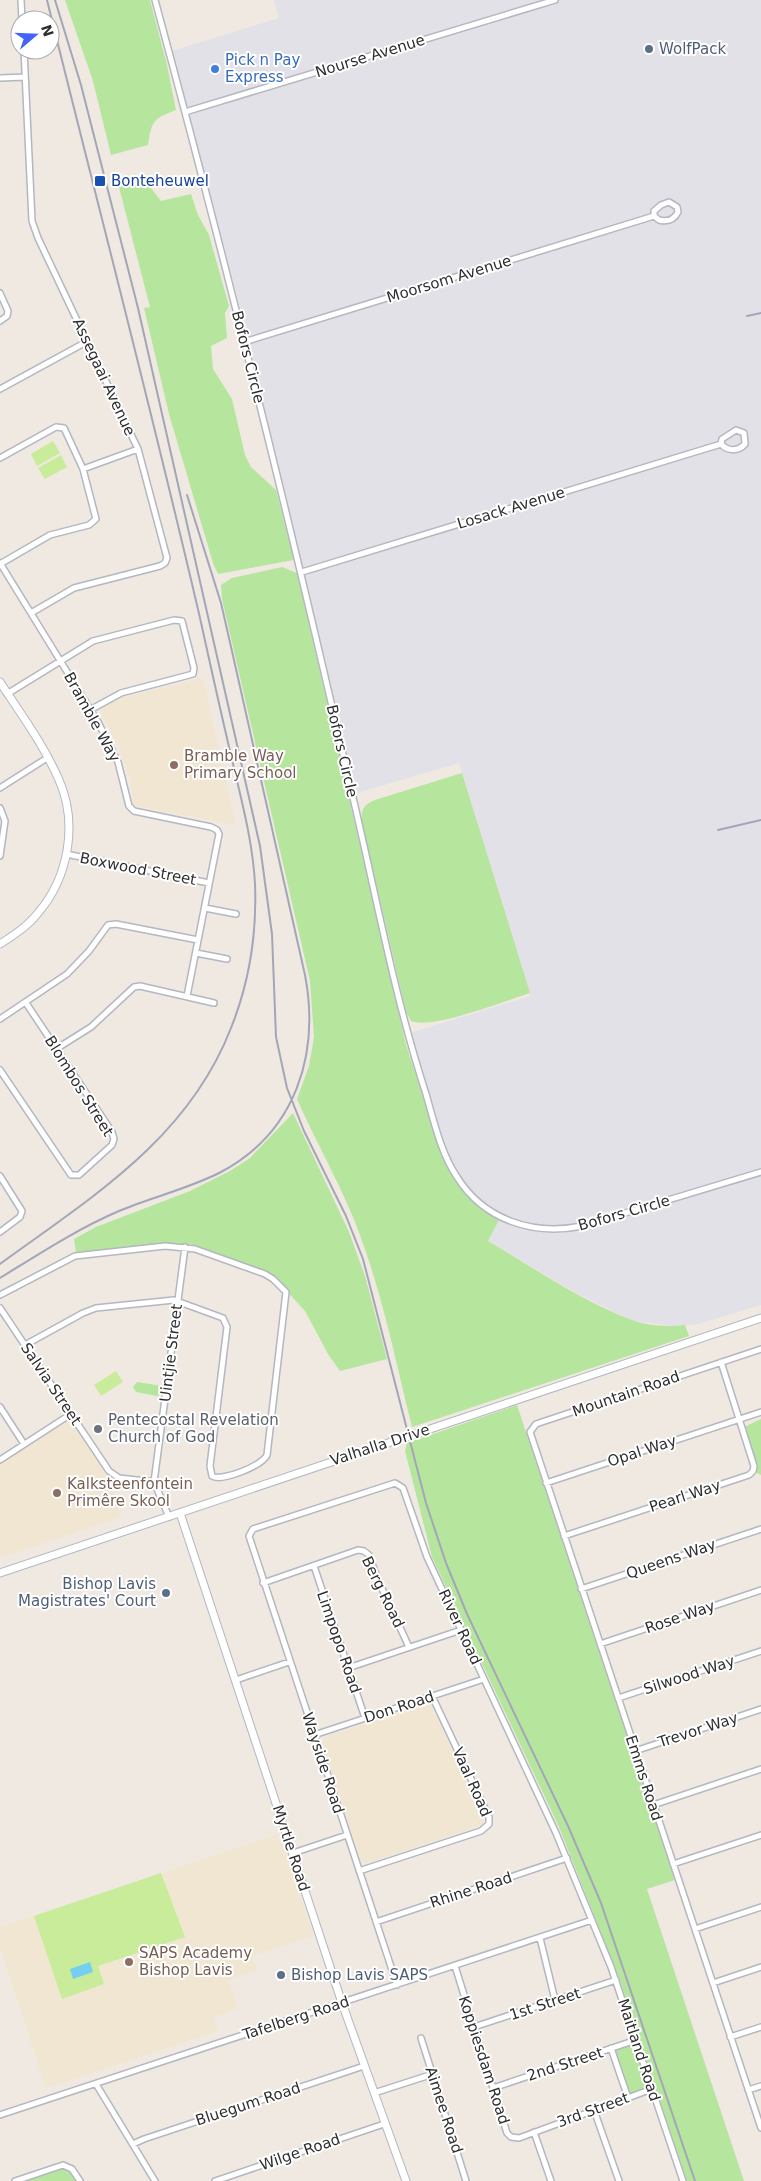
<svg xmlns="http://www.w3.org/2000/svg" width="761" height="2181" viewBox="0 0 761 2181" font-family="'DejaVu Sans',sans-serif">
  <rect width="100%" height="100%" fill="#efe9e1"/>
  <!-- industrial -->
  <path fill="#e3e1e8" d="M274 0H761V1305L698 1324 675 1326 633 1321 576 1293 488 1241 500 1217 479 1203 449 1163 407 1034 530 996 459 763 357 793 245 325 172 51 279 18Z"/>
  <!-- education -->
  <path fill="#f0e6d1" d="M203 678 236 825 133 805 131 782 120 749 101 714 102 708 117 699Z
    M65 1421 71 1422 111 1483 121 1517 0 1558V1464Z
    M426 1704 431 1706 484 1818 482 1825 366 1863 361 1860 322 1742 325 1737Z
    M279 1834 277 1837 279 1843H282L313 1936 252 1956 258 1970 228 1980 238 2008 213 2017 218 2031 46 2088 0 1948V1927Z"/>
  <!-- green -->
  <path fill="#b6e59e" d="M65 0H150L167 65 176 110C153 119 152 120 148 145L111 155 93 81Z
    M143 178 161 201 191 194 198 215 209 235 229 306 225 313 227 338 211 346 213 369 232 399 245 455 251 467 276 490 294 560 218 574 213 563 169 414 144 308 150 307 119 187C128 185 134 180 143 178Z
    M282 567 297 573 406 1045 443 1158C453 1184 473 1207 499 1220L488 1241C534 1268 583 1302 632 1320 648 1326 668 1327 685 1325L689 1336 412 1427C396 1363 383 1297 360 1235 343 1188 317 1145 297 1099L309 1066 314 1037 310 981 222 599 221 585 232 578Z
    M462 773 530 993C505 1001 432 1030 411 1021L406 1012 362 822C361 810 363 805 375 800Z
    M293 1113 349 1232 365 1276 387 1359 340 1371 328 1354 305 1311 271 1274 190 1244H167L76 1252 74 1239 96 1227 190 1191 230 1171 250 1158Z
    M137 1382 162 1386 161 1394 157 1396 136 1392 133 1387Z
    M517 1405 675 1880 647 1889 744 2181H687L619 1978 559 1827 432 1557 405 1451 407 1443Z
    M761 1419V1475L757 1473V1466L744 1427Z
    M631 2045 636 2048 647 2085 644 2089 630 2094 615 2051Z
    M64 2168 70 2170 77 2181H22Z"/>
  <!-- pitch -->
  <path fill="#c9ec9a" d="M53 441 60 453 37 466 31 454Z
    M61 455 67 467 45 479 38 468Z
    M116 1371 123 1382 101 1396 94 1385Z
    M161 1873 185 1937 98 1966 104 1984 62 1999 34 1916Z"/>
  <!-- water -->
  <path fill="#75cff0" d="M90 1962 93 1972 73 1979 70 1969Z"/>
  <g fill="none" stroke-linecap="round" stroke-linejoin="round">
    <!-- street casing -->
    <g stroke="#b4b7c1" stroke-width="8">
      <path id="street" d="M21 0 22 20
        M155 0C227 266 293 534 354 802 377 900 395 999 426 1094 434 1122 441 1153 457 1177 484 1220 533 1236 582 1226L761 1172
        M24 50 32 221 38 238 138 449 167 558 165 563 160 566 74 588 31 613
        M0 78 25 77
        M185 112 555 0
        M669 202 677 207 678 212C674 220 667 222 659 220L654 216V211L661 205Z
        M0 293 8 311 7 316 0 321
        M244 342 654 216
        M0 389 88 341
        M736 430 744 433 745 444C738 452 727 451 721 444L722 439Z
        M0 458 56 427 64 428 83 469 96 519 89 525 50 535 0 564
        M83 469 138 449
        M0 563 98 722 118 762 129 806 134 811 211 827 217 830 219 834 187 996
        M302 572 721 444
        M7 694 93 641 174 620 182 621 194 668 193 674 121 693 90 710
        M0 788 47 758
        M0 808 5 821 0 856
        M66 854 209 883
        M205 908 236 914
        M196 953 227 959
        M0 1019 67 974 89 951 108 925 116 924 198 940
        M56 1049 91 1027 134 987 140 986 214 1003
        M0 1070 71 1175H79L112 1145 114 1139 112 1132 26 1003
        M0 1176 22 1211 20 1217 0 1232
        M0 1295 75 1256 165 1246 195 1249 265 1274 273 1279 286 1292 267 1455C262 1466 221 1482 212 1476L210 1466 227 1327 223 1318 174 1300 96 1308 83 1313 25 1345
        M0 1308 109 1471 119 1478 154 1482
        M761 1349 536 1424 530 1432 761 2128
        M0 1407 24 1444
        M0 1460 71 1414
        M546 1483 761 1412
        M169 1517 154 1482 185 1247
        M564 1536 749 1475 753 1471 754 1466 721 1362
        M314 1566 365 1718
        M263 1583 358 1550 364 1551 369 1555 378 1580 409 1647
        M581 1589 761 1529
        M600 1644 761 1590
        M348 1668 461 1630
        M236 1680 289 1662
        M618 1698 761 1651
        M314 1735 484 1679
        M635 1751 761 1709
        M653 1805 761 1769
        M293 1853 347 1835
        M673 1864 761 1835
        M359 1871 481 1831 489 1824V1817L432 1696
        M376 1922 567 1858
        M695 1929 761 1907
        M540 1938 555 2000
        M455 1966 507 2133 511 2137 519 2138 652 2089
        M713 1983 761 1967
        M397 1985 249 1536 253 1529 395 1483 403 1488 427 1557 556 1833 611 1967 683 2181
        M474 2027 616 1980
        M730 2037 761 2027
        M421 2038 466 2181
        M611 2048 628 2098
        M96 2084 155 2181
        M493 2088 636 2040
        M748 2090 761 2086
        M374 2093 433 2074
        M594 2110 619 2181
        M0 2115 592 1920
        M534 2132 551 2181
        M133 2144 144 2139 364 2066
        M15 2181 63 2165 72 2169 80 2181
        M215 2181 384 2124"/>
    </g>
    <!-- secondary casing -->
    <g stroke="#b4b7c1" stroke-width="9">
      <path id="secondary" d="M0 682C20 713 44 745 59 780 78 823 69 877 38 913 28 926 14 935 0 944
        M469 1416 761 1318
        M180 1513 342 2003 406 2181
        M0 1573 406 1437"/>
    </g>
    <!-- street -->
    <use href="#street" stroke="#fff" stroke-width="5"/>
    <!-- secondary -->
    <use href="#secondary" stroke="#fff" stroke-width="7"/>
    <!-- rail -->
    <path stroke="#a3a6b8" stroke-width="2" d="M55 0 81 85 138 308 260 846 272 934 276 1037 287 1088 304 1131 346 1216 363 1259 426 1503 446 1563 467 1614 568 1826 601 1903 695 2181
      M747 316 761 313
      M718 830 761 820
      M0 1264C92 1197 188 1139 231 1028 249 983 257 933 255 884 253 845 243 806 234 768 222 718 211 668 200 618 152 411 98 206 47 0
      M0 1278C39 1254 77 1229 119 1211 152 1197 188 1189 221 1172 296 1132 320 1054 305 975L229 638 221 603 187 495"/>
    <!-- secondary-bridge casing -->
    <g stroke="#b4b7c1" stroke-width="9" stroke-linecap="butt">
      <path id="secondary-bridge" d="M406 1437 469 1416"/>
    </g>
    <!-- secondary-bridge -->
    <use href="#secondary-bridge" stroke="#fff" stroke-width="7"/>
  </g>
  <!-- markers -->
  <g fill="#5c6f8a" stroke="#fff" stroke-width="2">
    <circle cx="649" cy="49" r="5"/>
    <circle cx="166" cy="1593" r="5"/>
    <circle cx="281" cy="1975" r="5"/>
  </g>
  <circle fill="#3f7fe0" stroke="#fff" stroke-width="2" cx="215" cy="69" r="5"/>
  <rect fill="#1a4fb4" stroke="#fff" stroke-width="2" x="94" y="175" width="12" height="12" rx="2.5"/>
  <g fill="#8d6e63" stroke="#fff" stroke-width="2">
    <circle cx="174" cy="765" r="5"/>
    <circle cx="57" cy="1493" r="5"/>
    <circle cx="129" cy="1962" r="5"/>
  </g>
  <circle fill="#6b7280" stroke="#fff" stroke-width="2" cx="98" cy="1429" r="5"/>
  <g text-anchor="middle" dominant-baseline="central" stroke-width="4" stroke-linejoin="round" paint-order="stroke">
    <!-- service labels -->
    <g font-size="15" fill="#4e5e75" stroke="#fff" text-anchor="start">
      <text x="659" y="49">WolfPack</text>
      <text x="156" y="1584" text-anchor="end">Bishop Lavis<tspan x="156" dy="17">Magistrates' Court</tspan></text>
      <text x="291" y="1975">Bishop Lavis SAPS</text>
    </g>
    <!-- street labels -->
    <g font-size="15" fill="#2e2e2e" stroke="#fff">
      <text transform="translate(370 56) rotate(-17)">Nourse Avenue</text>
      <text transform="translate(449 279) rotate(-17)">Moorsom Avenue</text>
      <text transform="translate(248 357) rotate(76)">Bofors Circle</text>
      <text transform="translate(104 377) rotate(65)">Assegaai Avenue</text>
      <text transform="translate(511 508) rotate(-17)">Losack Avenue</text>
      <text transform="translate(92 717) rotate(61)">Bramble Way</text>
      <text transform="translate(342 751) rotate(77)">Bofors Circle</text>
      <text transform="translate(138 869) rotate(11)">Boxwood Street</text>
      <text transform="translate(79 1086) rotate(58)">Blombos Street</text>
      <text transform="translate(624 1213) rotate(-16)">Bofors Circle</text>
      <text transform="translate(171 1353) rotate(-83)">Uintjie Street</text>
      <text transform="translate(51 1384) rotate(56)">Salvia Street</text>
      <text transform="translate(626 1394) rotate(-19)">Mountain Road</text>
      <text transform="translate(380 1445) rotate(-18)">Valhalla Drive</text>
      <text transform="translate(642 1451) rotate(-18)">Opal Way</text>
      <text transform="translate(685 1496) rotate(-18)">Pearl Way</text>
      <text transform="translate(671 1559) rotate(-19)">Queens Way</text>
      <text transform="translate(383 1592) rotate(64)">Berg Road</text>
      <text transform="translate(680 1617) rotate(-19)">Rose Way</text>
      <text transform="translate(460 1627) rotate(65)">River Road</text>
      <text transform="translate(339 1642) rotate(71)">Limpopo Road</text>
      <text transform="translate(689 1675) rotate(-18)">Silwood Way</text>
      <text transform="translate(399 1707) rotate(-18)">Don Road</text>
      <text transform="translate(698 1730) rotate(-18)">Trevor Way</text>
      <text transform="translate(323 1763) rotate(72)">Wayside Road</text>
      <text transform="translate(644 1778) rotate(72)">Emms Road</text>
      <text transform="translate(472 1782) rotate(66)">Vaal Road</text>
      <text transform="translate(291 1848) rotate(72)">Myrtle Road</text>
      <text transform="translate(471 1890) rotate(-18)">Rhine Road</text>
      <text transform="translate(545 2004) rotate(-18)">1st Street</text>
      <text transform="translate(296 2018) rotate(-18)">Tafelberg Road</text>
      <text transform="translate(639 2050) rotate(72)">Maitland Road</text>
      <text transform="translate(484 2060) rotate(72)">Koppiesdam Road</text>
      <text transform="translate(565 2064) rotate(-18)">2nd Street</text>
      <text transform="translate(248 2104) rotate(-18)">Bluegum Road</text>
      <text transform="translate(444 2110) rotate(72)">Aimee Road</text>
      <text transform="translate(593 2110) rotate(-20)">3rd Street</text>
      <text transform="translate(300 2152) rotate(-19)">Wilge Road</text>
    </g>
    <!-- shop labels -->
    <g font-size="15" fill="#366cbe" stroke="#fff" text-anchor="start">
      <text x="225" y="60">Pick n Pay<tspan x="225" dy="17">Express</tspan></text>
    </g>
    <!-- transit labels -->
    <g font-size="15" fill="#164399" stroke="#fff" text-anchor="start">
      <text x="111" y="181">Bonteheuwel</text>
    </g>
    <!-- education labels -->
    <g font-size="15" fill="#785e54" stroke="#fff" text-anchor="start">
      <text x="184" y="756">Bramble Way<tspan x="184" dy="17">Primary School</tspan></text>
      <text x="67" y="1484">Kalksteenfontein<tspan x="67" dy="17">Primêre Skool</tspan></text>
      <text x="139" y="1953">SAPS Academy<tspan x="139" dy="17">Bishop Lavis</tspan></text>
    </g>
    <!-- worship labels -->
    <g font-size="15" fill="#5b616d" stroke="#fff" text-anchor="start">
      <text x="108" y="1420">Pentecostal Revelation<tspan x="108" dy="17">Church of God</tspan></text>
    </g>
  </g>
  <!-- north arrow -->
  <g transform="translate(35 35) rotate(71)"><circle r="24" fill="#ffffff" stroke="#ababab"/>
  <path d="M0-4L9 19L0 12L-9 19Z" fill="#4264fb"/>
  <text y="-8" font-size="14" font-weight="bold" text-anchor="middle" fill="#2e2e2e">N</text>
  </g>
</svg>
